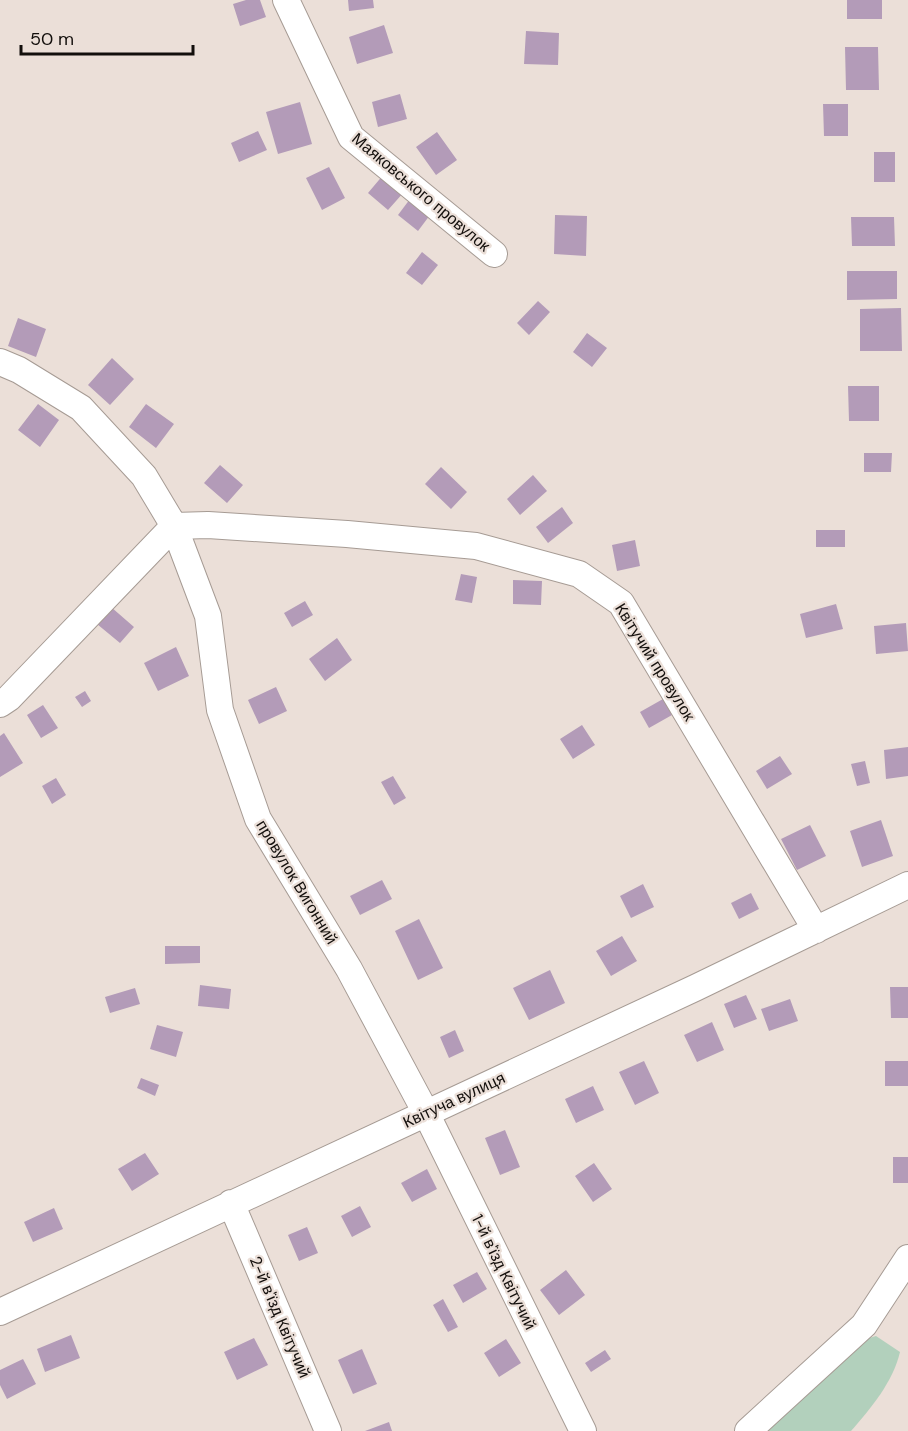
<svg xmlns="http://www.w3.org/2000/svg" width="908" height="1431" viewBox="0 0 908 1431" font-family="'DM Sans',sans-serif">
  <rect width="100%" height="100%" fill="#ebdfd8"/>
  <!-- green -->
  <path fill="#b2d0bc" d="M876 1336 900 1352C893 1382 871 1408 851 1431H757L856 1342Z"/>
  <!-- building -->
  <path fill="#b39bb8" d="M246 0H260L266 17 240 26 233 4Z
    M348 0H373L374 8 349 11Z
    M847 0H882V19H847Z
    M384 25 393 53 357 64 349 37Z
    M526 31 559 33 558 65 524 64Z
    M845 47H878L879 90H846Z
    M400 94 407 119 378 127 372 102Z
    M300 102 312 144 278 154 266 112Z
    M823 104H848V136H824Z
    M258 131 267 150 239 162 231 143Z
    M437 132 457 160 436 175 416 147Z
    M874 152H895V182H874Z
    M329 167 345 198 322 210 306 178Z
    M384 174 404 192 388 210 368 193Z
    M410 199 430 215 418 231 398 215Z
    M555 215 587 216 586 256 554 254Z
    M851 217H894L895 246H852Z
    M422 252 438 265 422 285 406 273Z
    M847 271H897V299L847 300Z
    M538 301 550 312 529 335 517 323Z
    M901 308 902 351H860V309Z
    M18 318 46 329 36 357 8 346Z
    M587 333 607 348 592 367 573 352Z
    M112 358 134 379 110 405 88 385Z
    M848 386H879V421H849Z
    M38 404 59 420 40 447 18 430Z
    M146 404 174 424 156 448 129 427Z
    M864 453H892L891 472H864Z
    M220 465 243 485 227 503 204 483Z
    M441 467 467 492 451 509 425 484Z
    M533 475 547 491 520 515 507 499Z
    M562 507 573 523 548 543 536 527Z
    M816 530H845V547H816Z
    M635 540 640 566 617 571 612 545Z
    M461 574 477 577 472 603 455 600Z
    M513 580 542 581 541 605 513 604Z
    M305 601 313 615 292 627 284 613Z
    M836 604 843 629 806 638 800 614Z
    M111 607 134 627 120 643 97 624Z
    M906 623 908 651 876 654 874 626Z
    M337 638 352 660 325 681 309 659Z
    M176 647 189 676 158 691 144 663Z
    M276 687 287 711 259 724 248 700Z
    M85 691 91 701 82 707 75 697Z
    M663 699 672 715 649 728 640 712Z
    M43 705 58 728 41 738 27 715Z
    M582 725 595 745 573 759 560 739Z
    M4 733 23 763 0 777V736Z
    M908 747V776L886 779 884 750Z
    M780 756 792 774 767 789 756 771Z
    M865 761 870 783 857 786 851 764Z
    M393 776 406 798 394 805 381 782Z
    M56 778 66 795 52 804 42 786Z
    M881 820 893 856 862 867 850 831Z
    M810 825 826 856 797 870 781 839Z
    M382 880 392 899 360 915 350 896Z
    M643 884 654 907 631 918 620 896Z
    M751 893 759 909 739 919 731 903Z
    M419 919 443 968 418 980 395 931Z
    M622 936 637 961 611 976 596 951Z
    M165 946H200V963L165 964Z
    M550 970 565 1003 529 1020 513 988Z
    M200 985 231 989 229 1009 198 1006Z
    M890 987H908V1018H891Z
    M135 988 140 1004 110 1013 105 997Z
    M746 995 757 1019 734 1028 724 1004Z
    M790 999 798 1021 769 1031 761 1009Z
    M712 1022 724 1050 697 1062 684 1035Z
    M157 1025 183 1032 176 1057 150 1049Z
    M455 1030 464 1051 449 1058 440 1037Z
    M644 1061 659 1093 635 1105 619 1072Z
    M885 1061H908V1086H885Z
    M141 1078 159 1085 155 1096 137 1088Z
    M593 1086 604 1110 576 1123 565 1099Z
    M505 1130 520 1167 500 1175 485 1138Z
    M145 1153 159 1174 132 1191 118 1169Z
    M893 1157H908V1183H893Z
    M594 1163 612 1189 593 1202 575 1176Z
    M427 1169 437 1189 412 1202 401 1183Z
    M360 1206 371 1227 352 1237 341 1216Z
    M54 1208 63 1229 33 1242 24 1222Z
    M307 1227 318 1253 299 1261 288 1235Z
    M566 1270 585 1295 559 1315 540 1290Z
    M477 1272 487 1289 463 1303 453 1285Z
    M443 1299 458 1327 448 1332 433 1305Z
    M71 1335 80 1358 45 1372 37 1349Z
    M254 1338 268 1365 237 1380 224 1352Z
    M506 1339 521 1363 499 1377 484 1353Z
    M362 1349 377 1384 353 1394 338 1360Z
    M605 1350 611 1359 591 1372 585 1363Z
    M23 1359 36 1384 7 1399 0 1385V1370Z
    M389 1422 392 1431H365Z"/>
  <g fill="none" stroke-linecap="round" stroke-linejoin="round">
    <!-- minor casing -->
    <g stroke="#a69b94" stroke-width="28">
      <path id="minor" d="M286 0 351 137 494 254
        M0 362 19 370 81 408 144 476 174 526 208 616 220 710 258 819 349 969 426 1113 583 1431
        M174 526 208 525 347 534 476 546 579 574 621 603 816 930
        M0 704 9 698 174 526
        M231 1203 328 1431
        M0 1312 695 988 908 885
        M748 1431 864 1325 908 1258"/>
    </g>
    <!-- minor -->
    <use href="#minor" stroke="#fff" stroke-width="26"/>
  </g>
  <g text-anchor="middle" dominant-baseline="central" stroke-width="4.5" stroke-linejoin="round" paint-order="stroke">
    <!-- street labels -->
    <g font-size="16" fill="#130f0c" stroke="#ebdfd8">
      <text transform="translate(421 192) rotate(40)">Маяковського провулок</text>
      <text transform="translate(655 662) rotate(58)">Квітучий провулок</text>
      <text transform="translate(297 882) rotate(59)">провулок Вигонний</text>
      <text transform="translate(454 1100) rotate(-25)">Квітуча вулиця</text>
      <text transform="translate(504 1272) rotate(64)">1-й в'їзд Квітучий</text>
      <text transform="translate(280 1317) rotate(67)">2-й в'їзд Квітучий</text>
    </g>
  </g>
  <!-- scale -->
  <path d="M21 45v9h172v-9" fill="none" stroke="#130f0c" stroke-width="3"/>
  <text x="30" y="45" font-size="18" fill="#130f0c" stroke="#ebdfd8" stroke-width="4.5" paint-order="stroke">50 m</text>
</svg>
